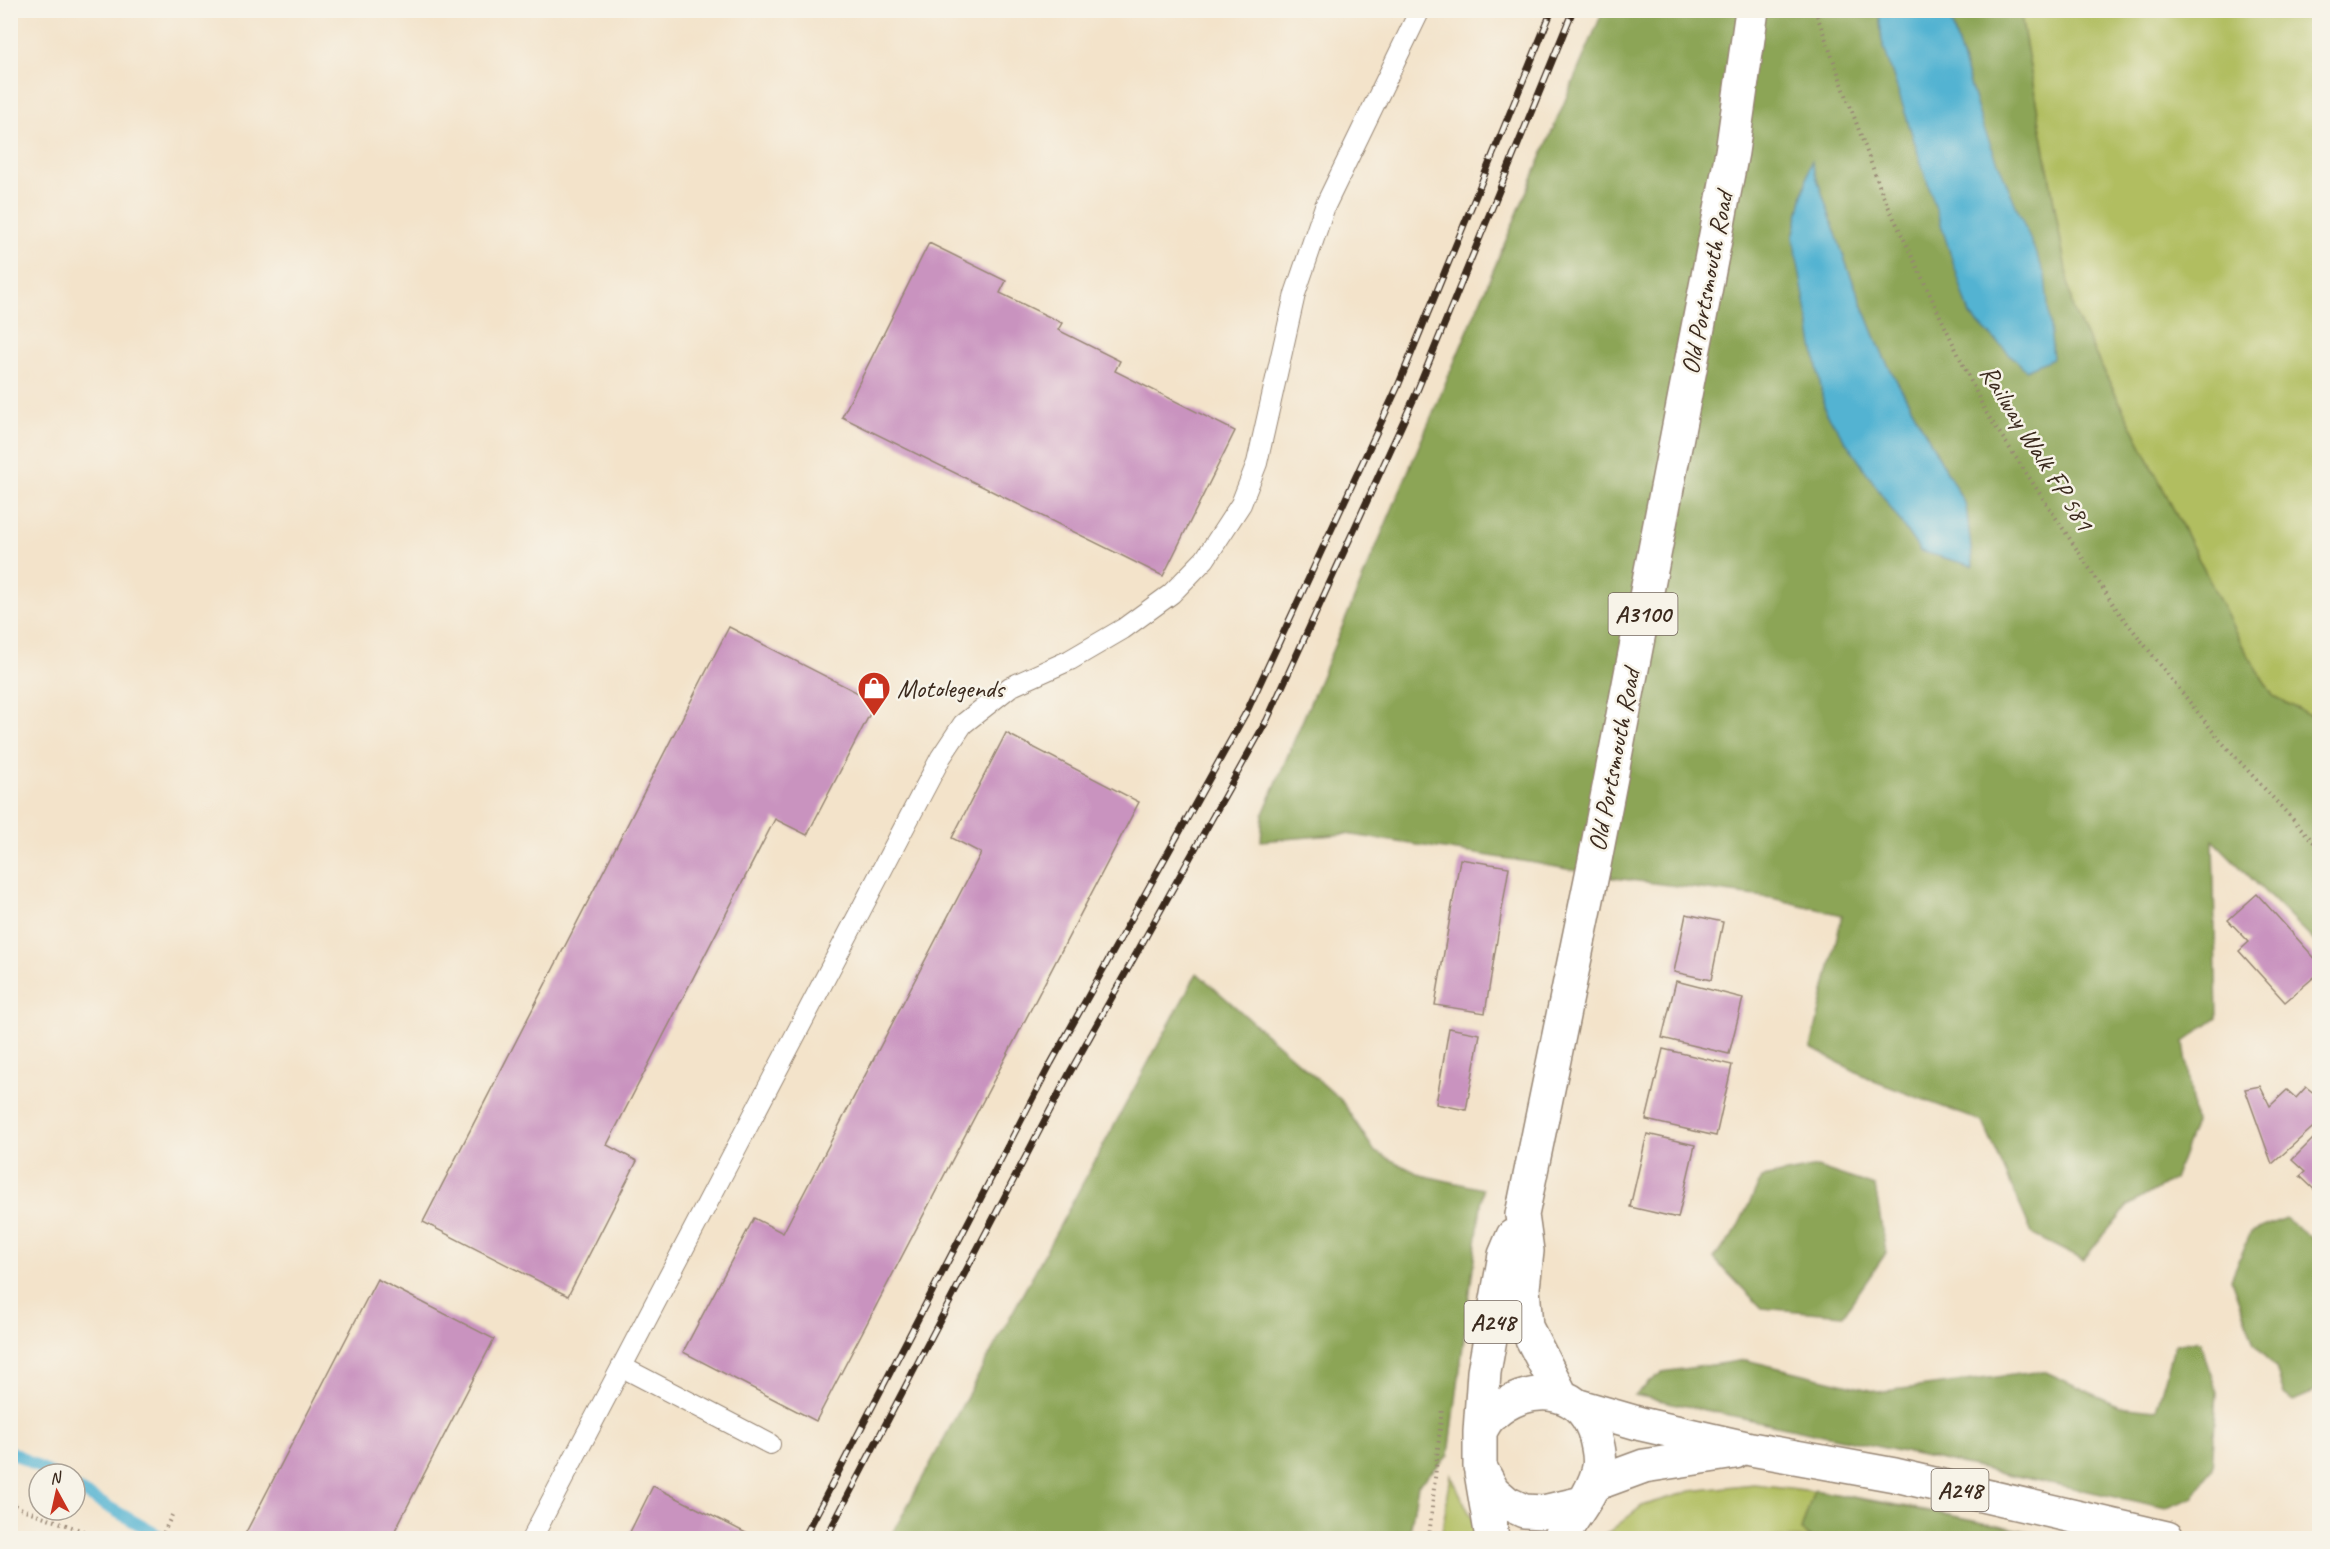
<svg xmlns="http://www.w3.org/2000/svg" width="2330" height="1549" viewBox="0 0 2330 1549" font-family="Caveat,sans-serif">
  <rect width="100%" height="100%" fill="#f7f3e8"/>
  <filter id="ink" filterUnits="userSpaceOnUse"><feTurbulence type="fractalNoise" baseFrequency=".0167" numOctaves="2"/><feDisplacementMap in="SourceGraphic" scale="12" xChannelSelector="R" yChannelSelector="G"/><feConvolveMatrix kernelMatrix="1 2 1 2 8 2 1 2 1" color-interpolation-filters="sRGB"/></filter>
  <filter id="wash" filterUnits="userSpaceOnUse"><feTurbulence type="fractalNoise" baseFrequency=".008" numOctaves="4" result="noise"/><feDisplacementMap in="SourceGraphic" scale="24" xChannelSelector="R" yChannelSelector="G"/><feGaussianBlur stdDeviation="1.35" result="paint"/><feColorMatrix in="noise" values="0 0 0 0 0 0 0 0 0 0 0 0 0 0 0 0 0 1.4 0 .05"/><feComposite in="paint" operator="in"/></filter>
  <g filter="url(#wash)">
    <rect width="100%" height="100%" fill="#f3e3ca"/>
    <!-- green -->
    <path fill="#b1be60" stroke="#76743f" stroke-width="1.5" d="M2020 11H2319V720L2273 696 2242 645 2073 310Z
      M1451 1475 1475 1525 1477 1538H1441Z
      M1753 1484C1854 1494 1955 1515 2055 1538H1601L1642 1506 1691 1491Z"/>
    <!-- forest -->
    <path fill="#8ca556" stroke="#64683a" stroke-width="1.5" fill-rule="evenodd" d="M1603 11H1879L1882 41 1982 124 1948 11H2020L2073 310 2242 645 2273 696 2319 720V946L2213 840 2217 1018 2184 1042 2195 1123 2174 1179 2128 1206 2083 1260 2033 1235 1983 1122 1874 1081 1811 1048 1842 915 1772 898 1614 878 1535 863 1346 834 1261 841 1263 814ZM1811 163 1848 269 1883 356 1966 506 1973 566 1793 237Z
      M1197 973 1341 1100 1375 1152 1421 1175 1483 1189 1449 1455 1418 1485 1409 1538H890Z
      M1817 1167 1875 1186 1886 1253 1843 1315 1762 1308 1713 1258 1733 1236 1762 1178Z
      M2285 1218 2320 1244 2319 1390 2293 1401 2284 1394 2276 1368 2254 1343 2231 1279 2251 1232Z
      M2199 1340 2217 1392 2212 1468 2194 1497 2167 1508 1635 1395 1662 1372 1746 1360 1878 1392 2044 1371 2119 1406 2156 1410 2175 1344Z
      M1814 1490 1994 1524 2055 1538H1812L1801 1531Z"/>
    <!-- water -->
    <path fill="#53b3d2" stroke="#476e78" stroke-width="1.5" d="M1879 11H1948L1982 124 2045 275 2053 358 2026 370 1970 315 1882 41Z
      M1811 161 1848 269 1883 356 1966 506 1973 566 1920 551 1825 411 1793 237Z"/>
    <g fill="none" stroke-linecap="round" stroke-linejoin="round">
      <!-- stream -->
      <path stroke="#53b3d2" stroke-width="12" d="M10 1451 51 1474
        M75 1488 163 1538"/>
    </g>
    <g id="blocks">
      <!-- building -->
      <path fill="#c993bf" d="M929 243 1006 281 1000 293 1062 323 1058 330 1120 361 1115 371 1235 431 1163 576 842 417Z
        M729 627 876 702 807 835 775 819 607 1145 637 1161 568 1296 423 1222Z
        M1006 733 1139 802 816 1421 683 1352 754 1218 783 1233 981 853 952 838Z
        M1460 859 1509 867 1485 1013 1435 1005Z
        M2257 894 2320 964V972L2285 1002 2239 951 2249 942 2228 920Z
        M1686 914 1723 922 1711 980 1674 972Z
        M1676 981 1743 998 1729 1054 1662 1038Z
        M1449 1028 1480 1034 1466 1110 1436 1104Z
        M1663 1049 1732 1065 1716 1136 1646 1120Z
        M2260 1086 2270 1106 2287 1090 2296 1098 2306 1087 2320 1098V1121L2272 1164 2245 1089Z
        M2320 1132V1195L2300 1176 2305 1172 2292 1160Z
        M1647 1134 1695 1145 1678 1218 1630 1207Z
        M377 1279 494 1339 391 1538H243Z
        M653 1486 752 1536 751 1538H627Z"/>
    </g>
  </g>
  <g filter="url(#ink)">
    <use href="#blocks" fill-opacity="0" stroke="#978674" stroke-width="1.5"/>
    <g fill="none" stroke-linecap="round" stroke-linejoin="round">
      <!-- lane casing -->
      <g stroke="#978674" stroke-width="22">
        <path id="lane" d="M622 1367 770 1444
          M532 1538 941 757 963 724 1010 687 1070 660 1123 629 1171 594 1205 559 1241 504 1257 463 1295 294 1325 206 1420 10"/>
      </g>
      <!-- primary casing -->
      <g stroke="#978674" stroke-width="36">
        <path id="primary" d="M1513 1236 1505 1255 1484 1372 1480 1432V1467L1493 1491 1507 1503 1524 1511 1543 1512 1582 1503
          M1561 1395 1526 1327 1523 1288 1527 1251 1522 1215 1594 865 1732 152 1752 10
          M1579 1406 1641 1424 1751 1449 1895 1475 2167 1538
          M1480 1432C1483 1426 1487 1418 1493 1414 1526 1385 1577 1384 1594 1431 1597 1442 1601 1455 1599 1467 1595 1491 1573 1517 1560 1538
          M1481 1472 1492 1538
          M1595 1484 1644 1466 1735 1452"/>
      </g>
      <!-- path -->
      <path stroke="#978674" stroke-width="4" stroke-dasharray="1.5 4.5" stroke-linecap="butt" d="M1815 10 1882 193 1985 411 2117 610 2218 738 2320 849
        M10 1502 22 1509 103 1538
        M161 1538 173 1513
        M1429 1538 1442 1408"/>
      <!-- lane -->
      <use href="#lane" stroke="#fff" stroke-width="20"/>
      <!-- primary -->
      <use href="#primary" stroke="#fff" stroke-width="33"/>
      <!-- rail casing -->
      <g stroke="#3b2a1e" stroke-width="7">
        <path id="rail" d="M804 1538 1051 1063 1248 709 1398 386 1552 10
          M826 1538 1069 1074 1267 720 1415 396 1573 10"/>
      </g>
      <!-- rail -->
      <use href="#rail" stroke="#f7f3e8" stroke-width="4.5" stroke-dasharray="14" stroke-linecap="butt"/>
    </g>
  </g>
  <!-- icons -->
  <defs>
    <g id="shop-pin" transform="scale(1.725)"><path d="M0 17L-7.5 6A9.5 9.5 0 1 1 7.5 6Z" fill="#c8321e" stroke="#f7f3e8"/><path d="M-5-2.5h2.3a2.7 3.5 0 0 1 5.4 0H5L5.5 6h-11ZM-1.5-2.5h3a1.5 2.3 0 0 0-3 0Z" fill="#fff"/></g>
  </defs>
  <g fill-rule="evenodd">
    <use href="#shop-pin" x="874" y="688"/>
  </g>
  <g text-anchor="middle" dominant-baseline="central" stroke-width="5" stroke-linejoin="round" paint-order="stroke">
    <!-- shield labels -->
    <g fill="#f7f3e8" stroke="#73665b" stroke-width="1.5">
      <rect x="1608.5" y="593" width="69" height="42" rx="4.5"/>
      <rect x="1464.5" y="1301" width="57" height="42" rx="4.5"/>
      <rect x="1931.5" y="1469" width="57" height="42" rx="4.5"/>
    </g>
    <g font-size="24" font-weight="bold" fill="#3b2a1e">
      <text x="1643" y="614">A3100</text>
      <text x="1493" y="1322">A248</text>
      <text x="1960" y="1490">A248</text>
    </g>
    <!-- street labels -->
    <g font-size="26" fill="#3b2a1e" stroke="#f7f3e8">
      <text transform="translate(1707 283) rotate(-79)">Old Portsmouth Road</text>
      <text transform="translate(2037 448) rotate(58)">Railway Walk FP 581</text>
      <text transform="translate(1614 760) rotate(-79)">Old Portsmouth Road</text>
    </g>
    <!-- poi labels -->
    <g font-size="26" fill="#3b2a1e" stroke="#f7f3e8" text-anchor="start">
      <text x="897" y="688">Motolegends</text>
    </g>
  </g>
  <!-- margin -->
  <rect width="2330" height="1549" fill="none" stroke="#f7f3e8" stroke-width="36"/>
  <!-- north arrow -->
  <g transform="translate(57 1492) rotate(352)"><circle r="28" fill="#f7f3e8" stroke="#aca397" stroke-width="1.5"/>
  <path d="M0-4.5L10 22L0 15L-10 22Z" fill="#c8321e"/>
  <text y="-9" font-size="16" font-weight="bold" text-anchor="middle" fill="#3b2a1e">N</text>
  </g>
</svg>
